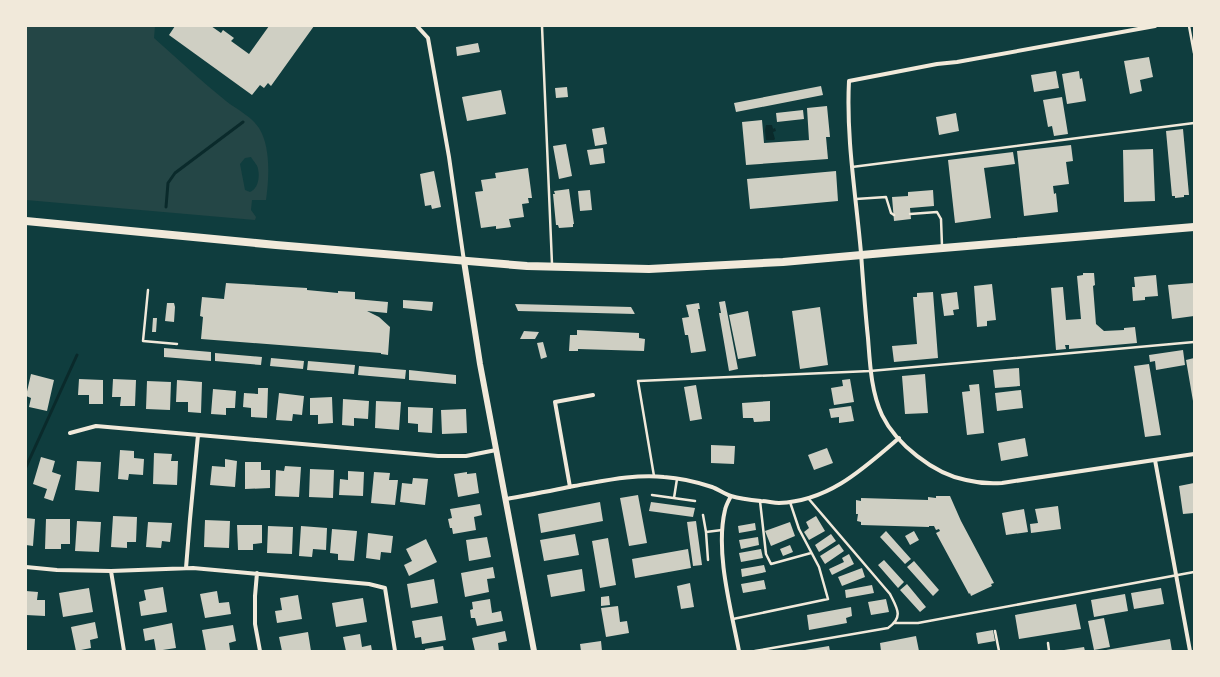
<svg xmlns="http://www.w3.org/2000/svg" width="1220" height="677" viewBox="0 0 1220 677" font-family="Rubik,sans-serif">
  <rect width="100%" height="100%" fill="#0f3d3e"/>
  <!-- green -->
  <path fill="#244646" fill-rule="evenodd" d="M26 26H155L154 38C178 59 201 81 226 101 236 109 251 116 259 128 271 147 269 179 266 200H252L251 210 256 217 255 220 26 200ZM251 157C253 161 258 165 258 169 260 177 258 189 250 192L245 190 240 164 245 158Z"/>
  <!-- water -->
  <path fill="#0a2a2b" d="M766 125H772L773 129 775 128 776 131 773 132 775 139 774 140H766L765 130Z"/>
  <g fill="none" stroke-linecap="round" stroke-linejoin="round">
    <!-- stream -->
    <path stroke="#0a2a2b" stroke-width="3" d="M166 207 168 183 175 173 243 122
      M26 467 77 355"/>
  </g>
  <!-- building -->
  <path fill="#cfcfc3" d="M175 26H211L221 33 223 30 234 38 231 41 249 54 269 26H314L271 86 268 83 264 88 260 85 252 95 169 35Z
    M478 43 480 52 457 56 456 47Z
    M1149 57 1153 77 1140 80 1142 91 1130 94 1124 61Z
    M1056 71 1059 88 1034 92 1031 75Z
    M1079 71 1080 79 1082 78 1086 101 1067 104 1062 74Z
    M821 86 823 95 736 112 734 103Z
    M567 87 568 97 556 98 555 88Z
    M501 90 506 114 467 121 462 97Z
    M1062 97 1068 134 1054 136 1052 126 1048 127 1043 100Z
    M827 106 830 137H826L828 159 746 165 742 122 762 120 764 143 809 140 807 108Z
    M803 110 804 119 777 122 776 113Z
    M956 113 959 131 939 135 936 117Z
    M604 127 607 144 595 146 592 129Z
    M1183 129 1189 195H1184V197L1175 198V196H1172L1166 131Z
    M566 144 572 176 559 179 553 146Z
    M1071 145 1073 161 1066 162 1069 184 1053 186 1054 194 1056 193 1058 212 1024 216 1017 151Z
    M603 148 605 163 590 165 587 150Z
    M1153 149 1155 201 1124 202 1123 150Z
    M1013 152 1015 164 984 168 991 218 955 223 948 160Z
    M528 168 532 198H528L529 203 522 204 524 217 509 219 511 227 496 229V226L481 228 475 192 483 191 481 180 496 178 495 173Z
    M434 171 441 207 432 209 431 205 425 206 420 174Z
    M836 171 838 201 750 209 747 179Z
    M569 189 574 224H573V227L559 228 558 225H556L553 194H555L554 191Z
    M590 190 592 210 580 211 578 191Z
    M933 190 934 206 910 208 911 219 894 221 892 197 908 196V192Z
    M1083 273H1094L1095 285 1093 286 1096 324 1104 331 1124 330V328L1135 327 1137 343 1069 349V345H1065L1066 349 1056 350 1051 288 1063 287 1066 320 1081 319 1077 276 1083 275Z
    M1156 275 1158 296 1145 297V300L1133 301 1132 287H1135L1134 277Z
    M226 283 307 288V290L338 293V291L355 292V299L388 302 387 313 367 311 379 317 390 327 388 355 381 354V353L201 339 203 317 200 316 202 297 224 299Z
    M1194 283V316L1172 319 1168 285Z
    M992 284 996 320 987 321V326L977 327 974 286Z
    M933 292 938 358 894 362 892 346 917 344 913 297H917V293Z
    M957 292 959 309 953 310 954 315 944 316 941 294Z
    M403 300 433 302 432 311 403 308Z
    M725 301 738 369 729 371 719 313H721L719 302Z
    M167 303H174L175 307 174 322 165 321Z
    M699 303 700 309H698L706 351 691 353 688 335H685L682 318 689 317 686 305Z
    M515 304 631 307 635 314 518 311Z
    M820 307 828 365 800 369 792 311Z
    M748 311 756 356 738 359 729 315Z
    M153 318H157L156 332H152Z
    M577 330 639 333V338L645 339 644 351 578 349V351H569L570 335H577Z
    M524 331 539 332 535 339H520Z
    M543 342 547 357 541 359 537 343Z
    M164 348 211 352V361L164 357Z
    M1183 350 1185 365 1156 370 1155 361 1150 362 1149 355Z
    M215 353 262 357 261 365 215 361Z
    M271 358 304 361 303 369 270 366Z
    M1194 358V401H1193L1186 360Z
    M308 361 355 365 354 374 307 370Z
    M1149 364 1161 435 1145 437 1134 366Z
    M359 366 406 370 405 379 358 375Z
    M1019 368 1020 386 995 388 993 370Z
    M409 370 456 375V384L409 380Z
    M31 374 54 380 47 411 29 407 31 398 26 396Z
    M925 374 928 413 905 414 902 376Z
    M79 379 103 380V404H89V395H78Z
    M113 379 136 380 135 406H120L121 397H112Z
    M850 379 854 402 834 405 831 388 843 386 842 380Z
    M177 380 202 382 201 413 188 412V402H176Z
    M147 381 171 382 170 410 146 409Z
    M979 384 984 433 967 435 962 392 970 391 969 385Z
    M696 385 702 419 690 421 684 387Z
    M258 388H268L267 418 251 417V408L243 407 244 393 258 394Z
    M213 389 236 391 235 408H226V415L211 414Z
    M1021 390 1023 408 997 411 995 393Z
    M279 393 304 396 302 415 293 414 292 421 276 420Z
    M332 397 333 423 318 424V415H310V398Z
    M343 399 369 401 368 419 354 418V426L342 425Z
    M376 401 401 402 399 430 375 428Z
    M770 401V421L754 422 753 418H743L742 403Z
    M851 406 854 421 839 423V417L831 418 829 409Z
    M408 407 433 408 432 433 418 432V424L408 423Z
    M466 409 467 433 442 434 441 410Z
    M1025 438 1028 456 1001 461 998 443Z
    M711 445 735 446 734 464 711 463Z
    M827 448 833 463 814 470 808 455Z
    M120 450 134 451V458L144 459 143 475 129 474 128 480 118 479Z
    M154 453 172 454 171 461H178L177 485 153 484Z
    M41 457 55 461 52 472 61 475 53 501 44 498 47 489 33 484Z
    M225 459 237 461 235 487 210 485 212 466 225 467Z
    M77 461 101 462 99 492 75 490Z
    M245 462H261V470H270V488L245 489Z
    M285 466 301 467 299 497 275 496 276 470 284 471Z
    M310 469 334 470 333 498 309 497Z
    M348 471 364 472 363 496 339 495 340 479 348 480Z
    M374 472 390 473 389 480H398L395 505 371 503Z
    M467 472V474L476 473 479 493 458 497 454 474Z
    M413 478 428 479 425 505 400 502 402 483 412 484Z
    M1194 483V513L1183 514 1179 486Z
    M638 495 647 543 629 546 620 498Z
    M936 496H950L961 521 994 583 991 584 992 586 971 596 970 593 969 594 936 533 940 531 939 529 936 530 934 526H929V527L861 525V522L857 521 858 514H856V500L861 501V498L928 500V497L936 498Z
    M600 502 603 521 541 533 538 514Z
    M651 502 695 508 693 517 649 511Z
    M480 504 482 515 474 517 476 530 453 534 452 528H450L448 519 452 518 450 509Z
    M1058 506 1061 529 1031 533 1030 524 1038 523 1035 509Z
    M1024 509 1028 532 1006 535 1002 513Z
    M113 516 137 517 136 542H127V548L111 547Z
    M816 516 825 531 809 540 804 532 809 528 806 522Z
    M26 518 35 519 33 546 26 545Z
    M46 519H70V544H61V549H45Z
    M205 520 230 521 229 548 204 547Z
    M77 521 101 522 99 552 75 551Z
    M696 521 702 565 693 566 687 522Z
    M148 522 172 523 170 542 162 541 161 548 146 547Z
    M790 522 795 536 771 546 765 531Z
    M755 523 756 530 739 533 738 526Z
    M237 525H262V543L253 544V550H238Z
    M268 526 293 527 292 554 267 553Z
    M301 526 327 528 326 550 313 549 312 557 299 556Z
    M332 529 357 531 354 561 338 560V554L330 553Z
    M886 531 911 559 905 564 880 537Z
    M914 531 919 540 910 545 905 536Z
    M368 533 393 536 391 553 381 552 380 560 366 558Z
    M575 534 579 555 544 561 540 540Z
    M831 534 836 541 819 552 815 545Z
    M487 537 491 557 469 561 466 540Z
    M758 537 759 545 741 549 739 540Z
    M608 538 616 585 600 588 592 541Z
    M426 539 437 562 409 576 404 565 412 561 406 549Z
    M839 544 844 551 825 564 820 556Z
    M790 545 793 552 783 556 780 549Z
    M688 549 691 568 635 578 632 559Z
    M761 549 763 558 741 562 739 553Z
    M849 554 854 564 832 575 829 569 844 562 842 558Z
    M884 560 904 582 898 588 878 565Z
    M914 561 939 590 933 596 907 567Z
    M764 565 766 572 742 577 741 569Z
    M493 567 495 578 487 579 489 592 465 597 461 573Z
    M862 568 865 577 842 586 838 577Z
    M582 569 585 591 551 597 547 575Z
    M434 579 438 603 411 608 407 584Z
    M764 580 766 589 743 593 741 584Z
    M690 583 694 607 681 609 677 586Z
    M907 584 926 607 920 612 900 590Z
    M872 585 874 593 846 598 845 590Z
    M163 587 167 612 141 616 139 602 146 600 144 590Z
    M89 588 93 612 63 617 59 593Z
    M1161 588 1164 604 1134 609 1131 593Z
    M26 591 38 592 37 600H45V616L26 615Z
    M217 591 219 603 229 602 231 614 205 618 200 594Z
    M1125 594 1128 611 1094 617 1091 600Z
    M298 595 302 619 277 623 275 611 282 610 280 598Z
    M609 596 610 605 601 606V597Z
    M363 598 367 622 336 627 332 603Z
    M490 599 492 613 501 611 503 621 477 626 475 618H471L470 610 473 609 472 602Z
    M886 599 889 612 871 615 868 602Z
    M1076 604 1081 629 1019 639 1015 615Z
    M618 606 620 622 627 621 629 633 606 637 601 608Z
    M851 607 852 616 846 618 847 623 809 630 807 615Z
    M442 616 446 640 422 644 421 637 415 638 412 621Z
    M1104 618 1110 647 1094 650 1088 621Z
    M95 622 98 638 90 640 91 648 76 651 71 627Z
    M172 623 176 648 156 651 154 639 145 641 143 629Z
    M233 625 236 641 229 643 230 650 206 651 202 630Z
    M993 630 995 641 978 644 976 633Z
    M505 631 507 641 498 643 499 651H475L472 638Z
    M308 632 311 651H282L279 637Z
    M360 634 362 647 371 645 372 651H346L343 637Z
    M916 636 919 651H881L880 643Z
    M1170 639 1172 651H1106V650Z
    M601 641 602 651H581L580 644Z
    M443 646 444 651H425V649Z
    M829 646 830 651H805V650Z
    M1084 647 1085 651H1064V650Z"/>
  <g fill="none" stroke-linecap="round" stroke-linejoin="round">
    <!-- service -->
    <path stroke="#f1e9da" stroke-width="2.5" d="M542 26 552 264
      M1189 26 1194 53
      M852 167 1194 123
      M856 199 886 197 891 213 894 215
      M910 214 937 212 941 219 942 246
      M148 290 143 341 177 344
      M654 476 638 381 870 371 1194 342
      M652 495 695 501
      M674 498 677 479
      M760 501 766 554 771 564 811 553
      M703 515 706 532 722 530
      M706 532 708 560
      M733 619 828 599 819 567 799 529 790 502
      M895 623H918L1194 572
      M995 631 999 651
      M1048 643 1049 651
      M755 651 888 628C904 617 897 608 890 594L808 498"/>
    <!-- minor -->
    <path stroke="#f1e9da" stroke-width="4" d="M417 26 428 38 449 157 464 261
      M1155 26 957 62 937 64 849 81C846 138 856 196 861 253 863 281 865 310 868 338 870 364 871 391 882 415 896 444 934 474 966 480 978 483 989 484 1002 483L1194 454
      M70 433 96 426 438 456H466L496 450
      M1155 460 1190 651
      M570 487 555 402 593 395
      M731 496C729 500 726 505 725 510 715 552 731 609 739 651
      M506 499C528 495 551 491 574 486 604 481 634 474 664 477 680 478 697 482 712 487 718 489 724 494 731 496 741 499 751 500 761 501 767 501 773 503 779 503 829 501 863 469 899 438
      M26 567 57 570 111 571 193 568 369 584 385 588 395 651
      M186 568 190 519 198 435
      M111 571 124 651
      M257 573 255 596V624L260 651"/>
    <!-- tertiary -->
    <path stroke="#f1e9da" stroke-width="6" d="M464 261 480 364 534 651"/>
    <!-- primary -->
    <path stroke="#f1e9da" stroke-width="8" d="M26 221 276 245 527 266 649 269 783 262 895 252 1194 227"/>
  </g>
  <!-- border -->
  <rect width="1220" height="677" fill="none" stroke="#f1e9da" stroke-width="54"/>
</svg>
